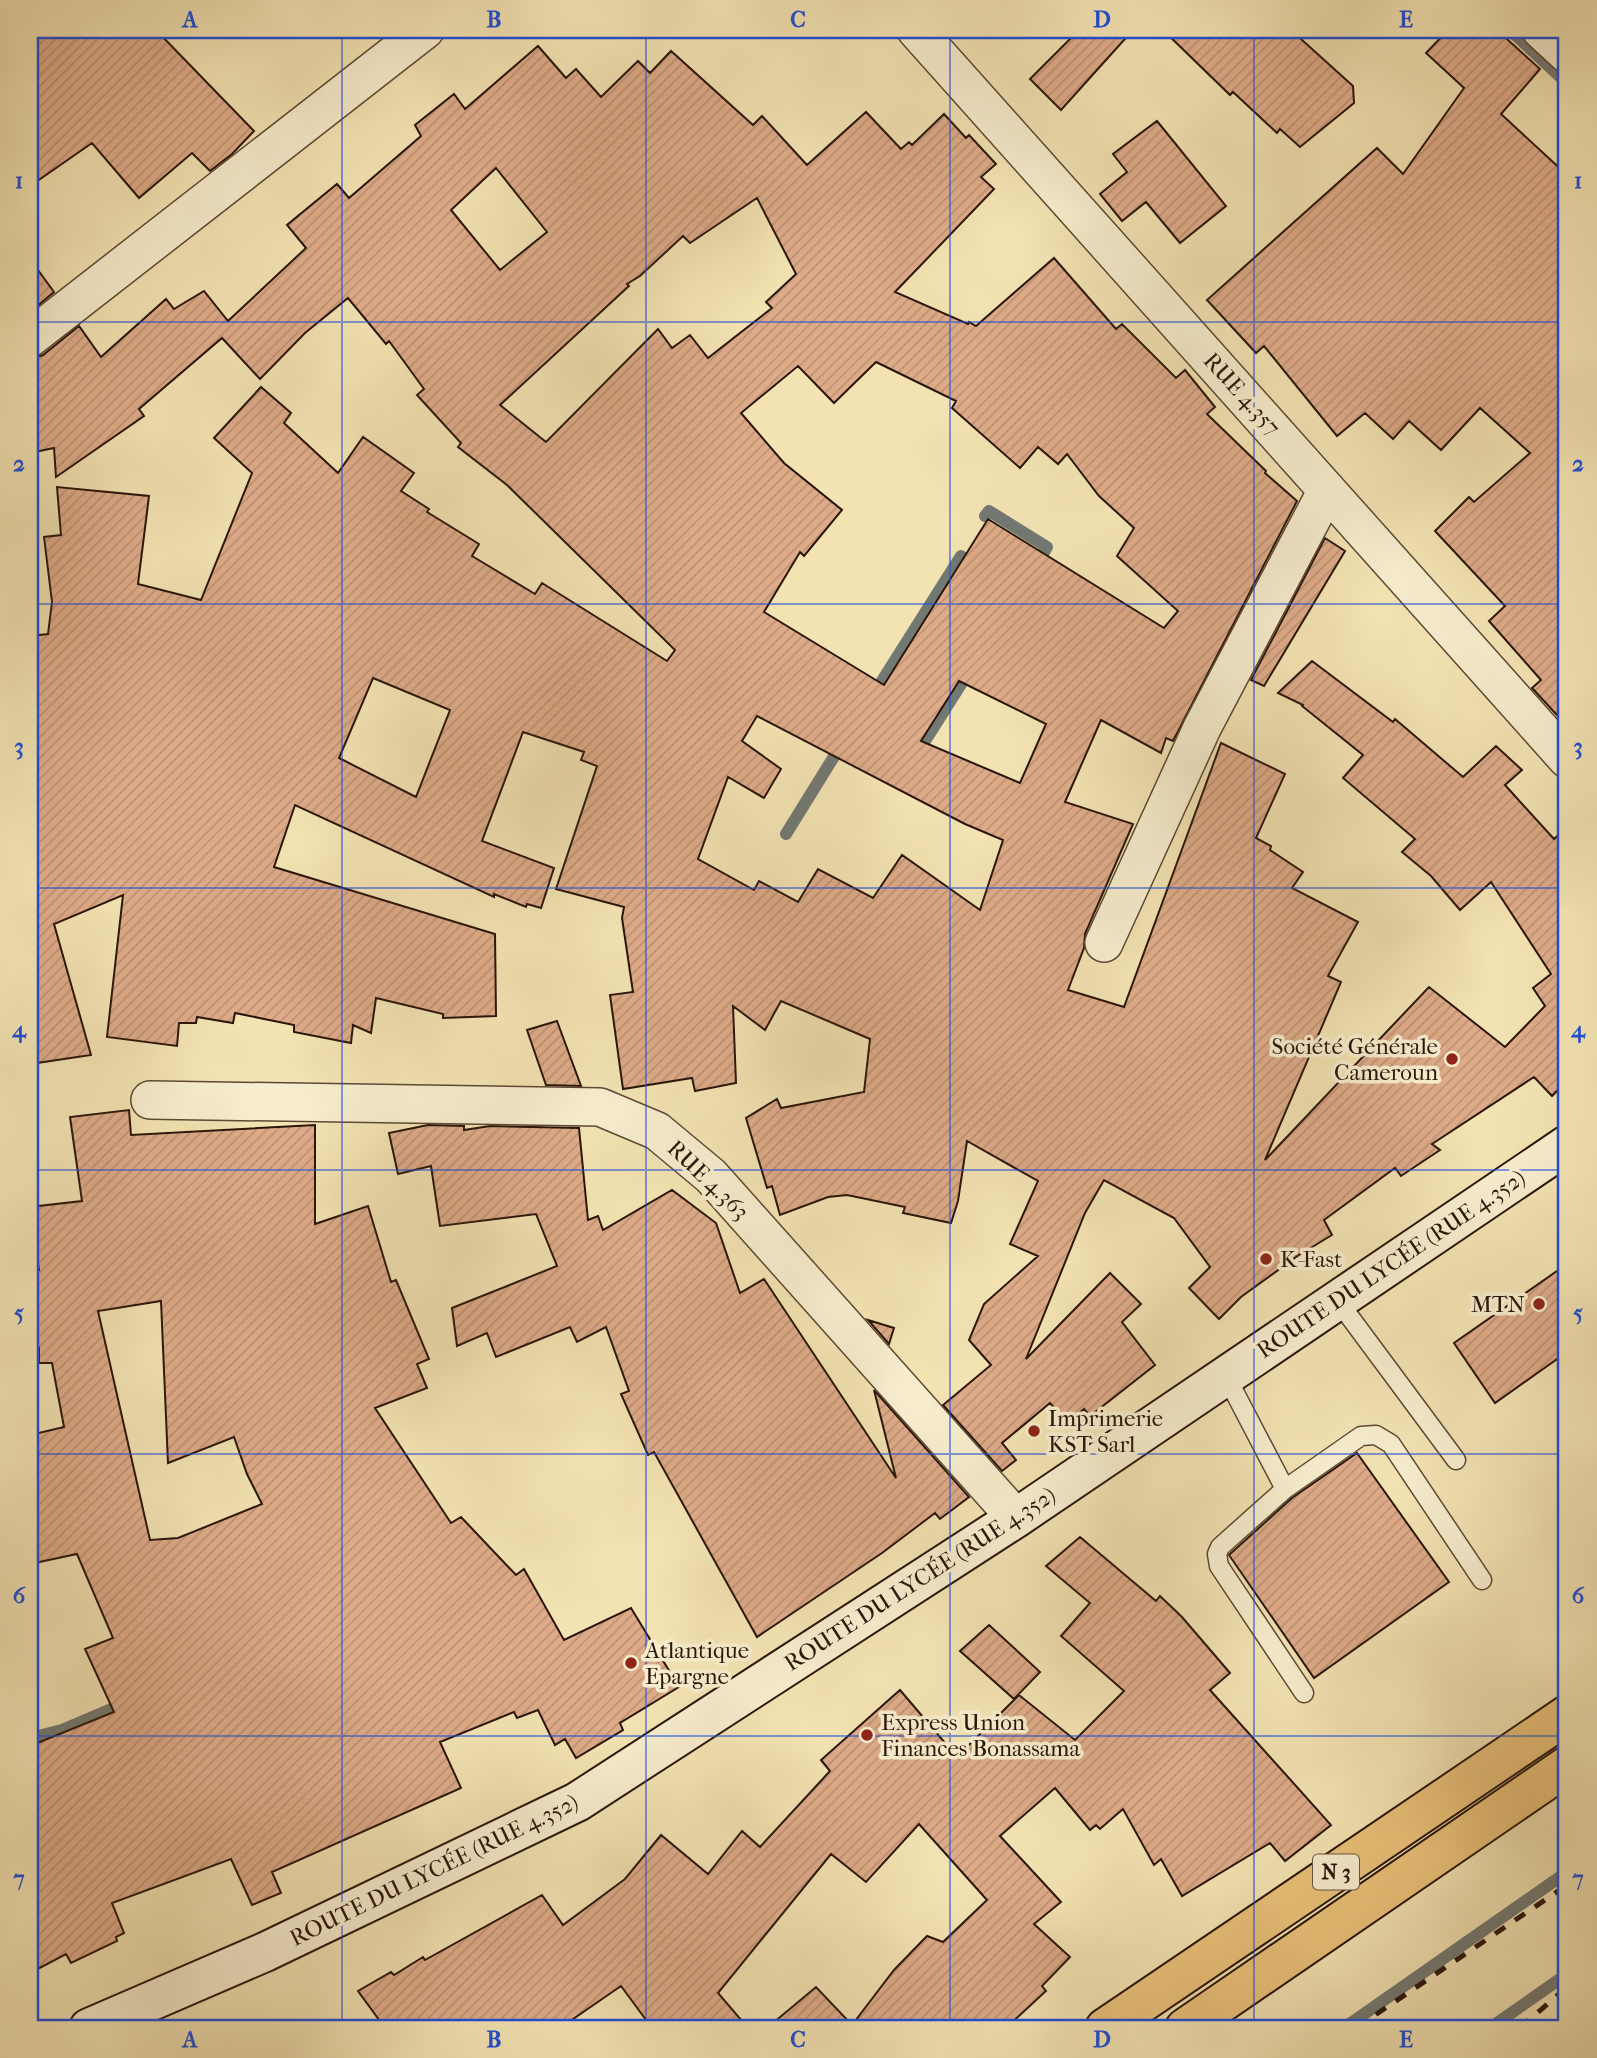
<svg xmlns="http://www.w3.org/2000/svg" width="1597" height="2058" viewBox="0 0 1597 2058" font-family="'IM FELL French Canon',serif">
  <defs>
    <pattern id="building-hatch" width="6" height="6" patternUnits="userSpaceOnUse" patternTransform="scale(1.75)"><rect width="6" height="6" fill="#deab89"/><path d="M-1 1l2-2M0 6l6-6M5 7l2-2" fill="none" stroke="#be9275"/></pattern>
  </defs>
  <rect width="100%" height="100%" fill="#f3e3b3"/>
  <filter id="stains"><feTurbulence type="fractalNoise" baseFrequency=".00286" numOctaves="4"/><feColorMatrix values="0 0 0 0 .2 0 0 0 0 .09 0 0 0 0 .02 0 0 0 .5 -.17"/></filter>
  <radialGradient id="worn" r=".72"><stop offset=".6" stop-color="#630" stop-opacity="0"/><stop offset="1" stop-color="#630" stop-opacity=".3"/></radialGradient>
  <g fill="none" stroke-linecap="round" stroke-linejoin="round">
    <!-- stream -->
    <path stroke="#727973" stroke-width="12" d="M1510 30 1567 83
      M985 516 989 511 1047 547 1036 566
      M875 692 961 556
      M918 752 970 670
      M786 834 843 742
      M30 1738 62 1730 128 1702
      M1344 2028 1567 1872
      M1490 2028 1567 1974"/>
  </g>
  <!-- building -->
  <path fill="url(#building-hatch)" stroke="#29150a" stroke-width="2" fill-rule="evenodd" d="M30 30H156L254 131 232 154 210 171 192 153 139 198 92 143 30 186Z
    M1079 30H1133L1061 110 1030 79Z
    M1163 30H1291L1353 86 1354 103 1300 147 1280 129 1277 133 1233 92 1230 95Z
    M1448 30H1497L1540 69 1501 114 1567 175V726L1532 688 1541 680 1489 621 1505 606 1435 531 1469 497 1474 502 1530 453 1480 408 1441 450 1409 421 1393 439 1365 413 1337 436 1264 346 1256 353 1207 300 1377 148 1403 174 1464 88 1426 53Z
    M538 46 566 78 576 69 601 97 638 61 650 73 671 51 753 125 762 116 807 165 866 112 901 149 909 142 912 145 944 114 966 138 969 135 996 164 981 177 994 189 895 292 968 324 969 322 976 326 1054 258 1116 329 1122 324 1176 378 1185 370 1215 407 1207 414 1266 471 1265 473 1297 501 1173 741 1166 738 1161 753 1101 720 1065 802 1133 824 1085 934 1084 948 1068 990 1124 1007 1221 743 1285 774 1256 838 1271 846 1270 850 1303 872 1292 888 1358 922 1328 976 1341 982 1265 1160 1429 987 1505 1047 1545 1006 1533 988 1551 974 1491 882 1460 910 1431 876 1402 852 1415 839 1343 778 1363 755 1302 706 1303 705 1278 693 1312 661 1393 722 1395 719 1463 777 1496 746 1522 770 1505 785 1554 839 1567 827V1081L1552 1096 1534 1077 1432 1144 1440 1150 1401 1176 1395 1168 1324 1220 1332 1235 1299 1255 1241 1297 1219 1319 1189 1288 1210 1267 1174 1218 1104 1180 1085 1213 1026 1359 1110 1273 1141 1304 1122 1322 1155 1365 1090 1416 1084 1409 1067 1423 1050 1403 1002 1443 1016 1460 1002 1471 943 1405 991 1365 969 1340 984 1304 1038 1256 1010 1244 1038 1181 967 1141 958 1201 951 1223 903 1213 905 1207 847 1195 828 1197 780 1215 772 1186 767 1188 746 1118 777 1099 781 1108 864 1092 870 1039 781 1001 765 1030 733 1006 736 1083 695 1091 692 1078 623 1089 610 995 633 992 622 918 624 907 556 889 597 766 581 760 584 752 523 732 482 841 554 868 541 908 527 904 526 907 494 894V897L295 805 274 867 495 934 496 1016 443 1018V1014L376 998 371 1033 353 1025 351 1043 294 1032V1025L235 1013 233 1023 197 1017 196 1023H179L177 1046 107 1037 123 895 54 924 91 1055 30 1064V636L48 634 52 602 44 537 61 535 57 487 149 496 138 584 201 600 252 473 214 438 261 387 291 413 284 423 338 473 363 437 414 473 401 491 429 509 427 512 479 544 472 556 535 594 542 583 667 661 675 650 507 485 458 447 461 443 417 395 424 389 389 341 386 344 348 298 305 333 260 379 222 338 139 409 144 416 56 477 54 448 30 453V359L43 355 79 326 101 357 166 299 174 309 204 291 228 321 306 248 287 225 337 184 349 198 421 136 415 125 454 94 465 109ZM496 168 547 232 500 270 451 210ZM757 198 796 274 766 302 772 308 708 358 690 335 672 348 658 329 546 442 500 405 629 286 627 284 640 276 683 236 690 243ZM876 362 956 401 952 408 1020 468 1038 447 1058 464 1067 454 1099 496 1134 528 1117 556 1178 611 1164 628 988 519 884 685 764 612 800 552 804 556 842 510 784 463 741 413 798 366 834 403ZM373 678 450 710 416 797 339 758ZM959 681 1046 724 1020 783 921 741ZM757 716 965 824 1003 840 980 910 902 855 873 898 818 869 798 902 759 881 754 890 698 859 728 777 764 798 781 769 742 741Z
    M1157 121 1226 206 1180 243 1146 202 1122 221 1100 194 1127 172 1113 154Z
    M30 259 54 292 30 312Z
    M1325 538 1345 551 1264 686 1251 680Z
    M557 1021 581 1086 546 1085 527 1030Z
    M129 1110 131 1135 315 1125V1224L368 1206 391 1282 396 1280 429 1359 417 1364 427 1388 375 1408 451 1523 461 1517 516 1575 524 1569 564 1640 631 1608 679 1687 620 1723 623 1730 576 1758 565 1739 555 1745 538 1710 517 1718 514 1712 440 1742 461 1788 272 1872 281 1893 252 1905 231 1859 112 1903 124 1933 116 1937 117 1941 71 1963 66 1954 30 1973V1746L114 1712 85 1649 113 1638 77 1554 30 1564V1435L64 1427 52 1363H39V1348L30 1350V1272L39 1270 30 1207 82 1201 70 1117ZM161 1301 168 1463 234 1437 247 1474 262 1504 178 1538 150 1540 98 1311Z
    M428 1125 464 1126V1130L490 1126 579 1128 588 1220 598 1216 603 1230 672 1190 716 1223 740 1293 764 1279 896 1478 874 1390 969 1497 940 1519 935 1513 882 1553 757 1637 654 1452 648 1455 621 1394 629 1391 606 1327 577 1342 570 1327 496 1357 487 1333 457 1346 452 1308 557 1266 536 1214 440 1226 431 1166 398 1174 389 1133Z
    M1567 1264V1352L1495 1403 1454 1343Z
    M868 1320 894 1328 889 1344Z
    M1357 1453 1449 1582 1314 1678 1229 1555 1292 1498Z
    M1080 1537 1156 1601 1160 1596 1182 1617 1230 1673 1210 1690 1331 1825 1285 1861 1270 1843 1182 1896 1161 1859 1154 1865 1123 1809 1100 1829 1096 1825 1090 1830 1055 1788 1000 1836 1061 1902 1034 1924 1070 1957 1042 1986 1046 1991 1006 2028H767L816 1987 852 2025 894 1970 927 1936 943 1942 987 1900 919 1824 866 1882 831 1854 718 1993 748 2028H652L621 1986 560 2028H385L358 1991 391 1972 394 1975 423 1957 425 1960 542 1895 563 1925 625 1879 661 1835 708 1874 742 1831 760 1847 830 1771 821 1760 900 1690 957 1757 1019 1695 1075 1740 1124 1691 1061 1636 1090 1603 1046 1566Z
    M989 1625 1040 1672 1014 1699 960 1651Z"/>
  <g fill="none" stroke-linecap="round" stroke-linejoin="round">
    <!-- service casing -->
    <g stroke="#5c4834" stroke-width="21">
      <path id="service" d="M1338 1301 1456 1460
        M1226 1376 1285 1489 1220 1547 1217 1554 1219 1566 1304 1693
        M1285 1489 1361 1436 1376 1435 1391 1444 1482 1580"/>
    </g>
    <!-- minor casing -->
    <g stroke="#5c4834" stroke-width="40">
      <path id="minor" d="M916 30 1567 759
        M1541 30 1567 54
        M30 338 425 30
        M1104 943 1202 728 1327 490
        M150 1100 600 1107 657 1131 711 1176 1016 1518"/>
    </g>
    <!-- secondary casing -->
    <g stroke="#29150a" stroke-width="42">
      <path id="secondary" d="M89 2028 265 1952 577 1802 1016 1518 1567 1145"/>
    </g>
    <!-- trunk casing -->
    <g stroke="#29150a" stroke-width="42">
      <path id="trunk" d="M1105 2028 1567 1715
        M1185 2028 1567 1766"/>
    </g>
    <!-- service -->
    <use href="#service" stroke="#f7edce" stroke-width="18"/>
    <!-- minor -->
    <use href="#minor" stroke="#f7edce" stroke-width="37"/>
    <!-- secondary -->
    <use href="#secondary" stroke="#f7edce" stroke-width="38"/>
    <!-- trunk -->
    <use href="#trunk" stroke="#eac27a" stroke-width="38"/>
    <!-- rail -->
    <path stroke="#29150a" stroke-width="5" stroke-dasharray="12 12" stroke-linecap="butt" d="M1356 2028 1567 1885
      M1520 2028 1567 1987"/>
  </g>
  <!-- grid -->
  <path fill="none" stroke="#1d4ed8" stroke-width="2" stroke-opacity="0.55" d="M342 30V2028M646 30V2028M950 30V2028M1254 30V2028M30 322H1567M30 604H1567M30 888H1567M30 1170H1567M30 1454H1567M30 1736H1567"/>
  <!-- markers -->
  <g fill="#8f2418" stroke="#f7edce" stroke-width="2.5">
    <circle cx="1452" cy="1059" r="7"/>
    <circle cx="1266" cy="1259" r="7"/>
    <circle cx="1539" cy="1304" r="7"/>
    <circle cx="1034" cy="1431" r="7"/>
    <circle cx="631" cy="1663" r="7"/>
    <circle cx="867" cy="1735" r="7"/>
  </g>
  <g text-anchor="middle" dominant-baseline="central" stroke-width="7" stroke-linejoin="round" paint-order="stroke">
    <!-- shield labels -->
    <rect fill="#f7edce" stroke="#675645" stroke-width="2" x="1313" y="1854.5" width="46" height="35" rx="5"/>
    <g font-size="21" font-weight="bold" fill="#29150a">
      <text x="1336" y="1872">N 3</text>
    </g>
    <!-- street labels -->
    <g font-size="23" fill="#29150a" stroke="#f7edce">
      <text transform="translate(1242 394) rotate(48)">RUE 4.357</text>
      <text transform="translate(708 1180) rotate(44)">RUE 4.363</text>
      <text transform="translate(1391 1264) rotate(-34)">ROUTE DU LYCÉE (RUE 4.352)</text>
      <text transform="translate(920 1579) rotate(-33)">ROUTE DU LYCÉE (RUE 4.352)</text>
      <text transform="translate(434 1870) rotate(-26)">ROUTE DU LYCÉE (RUE 4.352)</text>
    </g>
    <!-- poi labels -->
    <g font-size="23" fill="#29150a" stroke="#f7edce" text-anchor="start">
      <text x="1438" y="1046" text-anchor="end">Société Générale<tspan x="1438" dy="26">Cameroun</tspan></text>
      <text x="1280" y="1259">K-Fast</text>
      <text x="1525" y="1304" text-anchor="end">MTN</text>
      <text x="1048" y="1418">Imprimerie<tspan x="1048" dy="26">KST Sarl</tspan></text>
      <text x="645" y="1650">Atlantique<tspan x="645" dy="26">Epargne</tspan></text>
      <text x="881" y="1722">Express Union<tspan x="881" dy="26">Finances Bonassama</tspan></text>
    </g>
  </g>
  <!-- margin -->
  <rect width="1597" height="2058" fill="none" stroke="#f3e3b3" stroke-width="77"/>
  <rect x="38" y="38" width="1520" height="1982" fill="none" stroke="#1d4ed8" stroke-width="2.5"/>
  <g font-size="23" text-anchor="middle" font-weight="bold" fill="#1d4ed8">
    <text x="190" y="27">A</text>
    <text x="494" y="27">B</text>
    <text x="798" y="27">C</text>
    <text x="1102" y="27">D</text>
    <text x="1406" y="27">E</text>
    <text x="19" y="188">1</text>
    <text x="1578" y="188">1</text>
    <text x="19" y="471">2</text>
    <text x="1578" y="471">2</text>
    <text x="19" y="754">3</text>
    <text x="1578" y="754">3</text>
    <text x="19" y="1037">4</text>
    <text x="1578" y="1037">4</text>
    <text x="19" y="1320">5</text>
    <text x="1578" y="1320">5</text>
    <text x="19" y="1603">6</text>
    <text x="1578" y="1603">6</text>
    <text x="19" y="1886">7</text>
    <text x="1578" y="1886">7</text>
    <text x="190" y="2047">A</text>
    <text x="494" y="2047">B</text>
    <text x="798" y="2047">C</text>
    <text x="1102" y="2047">D</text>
    <text x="1406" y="2047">E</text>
  </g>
  <rect width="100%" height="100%" filter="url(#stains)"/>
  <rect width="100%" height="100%" fill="url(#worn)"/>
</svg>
